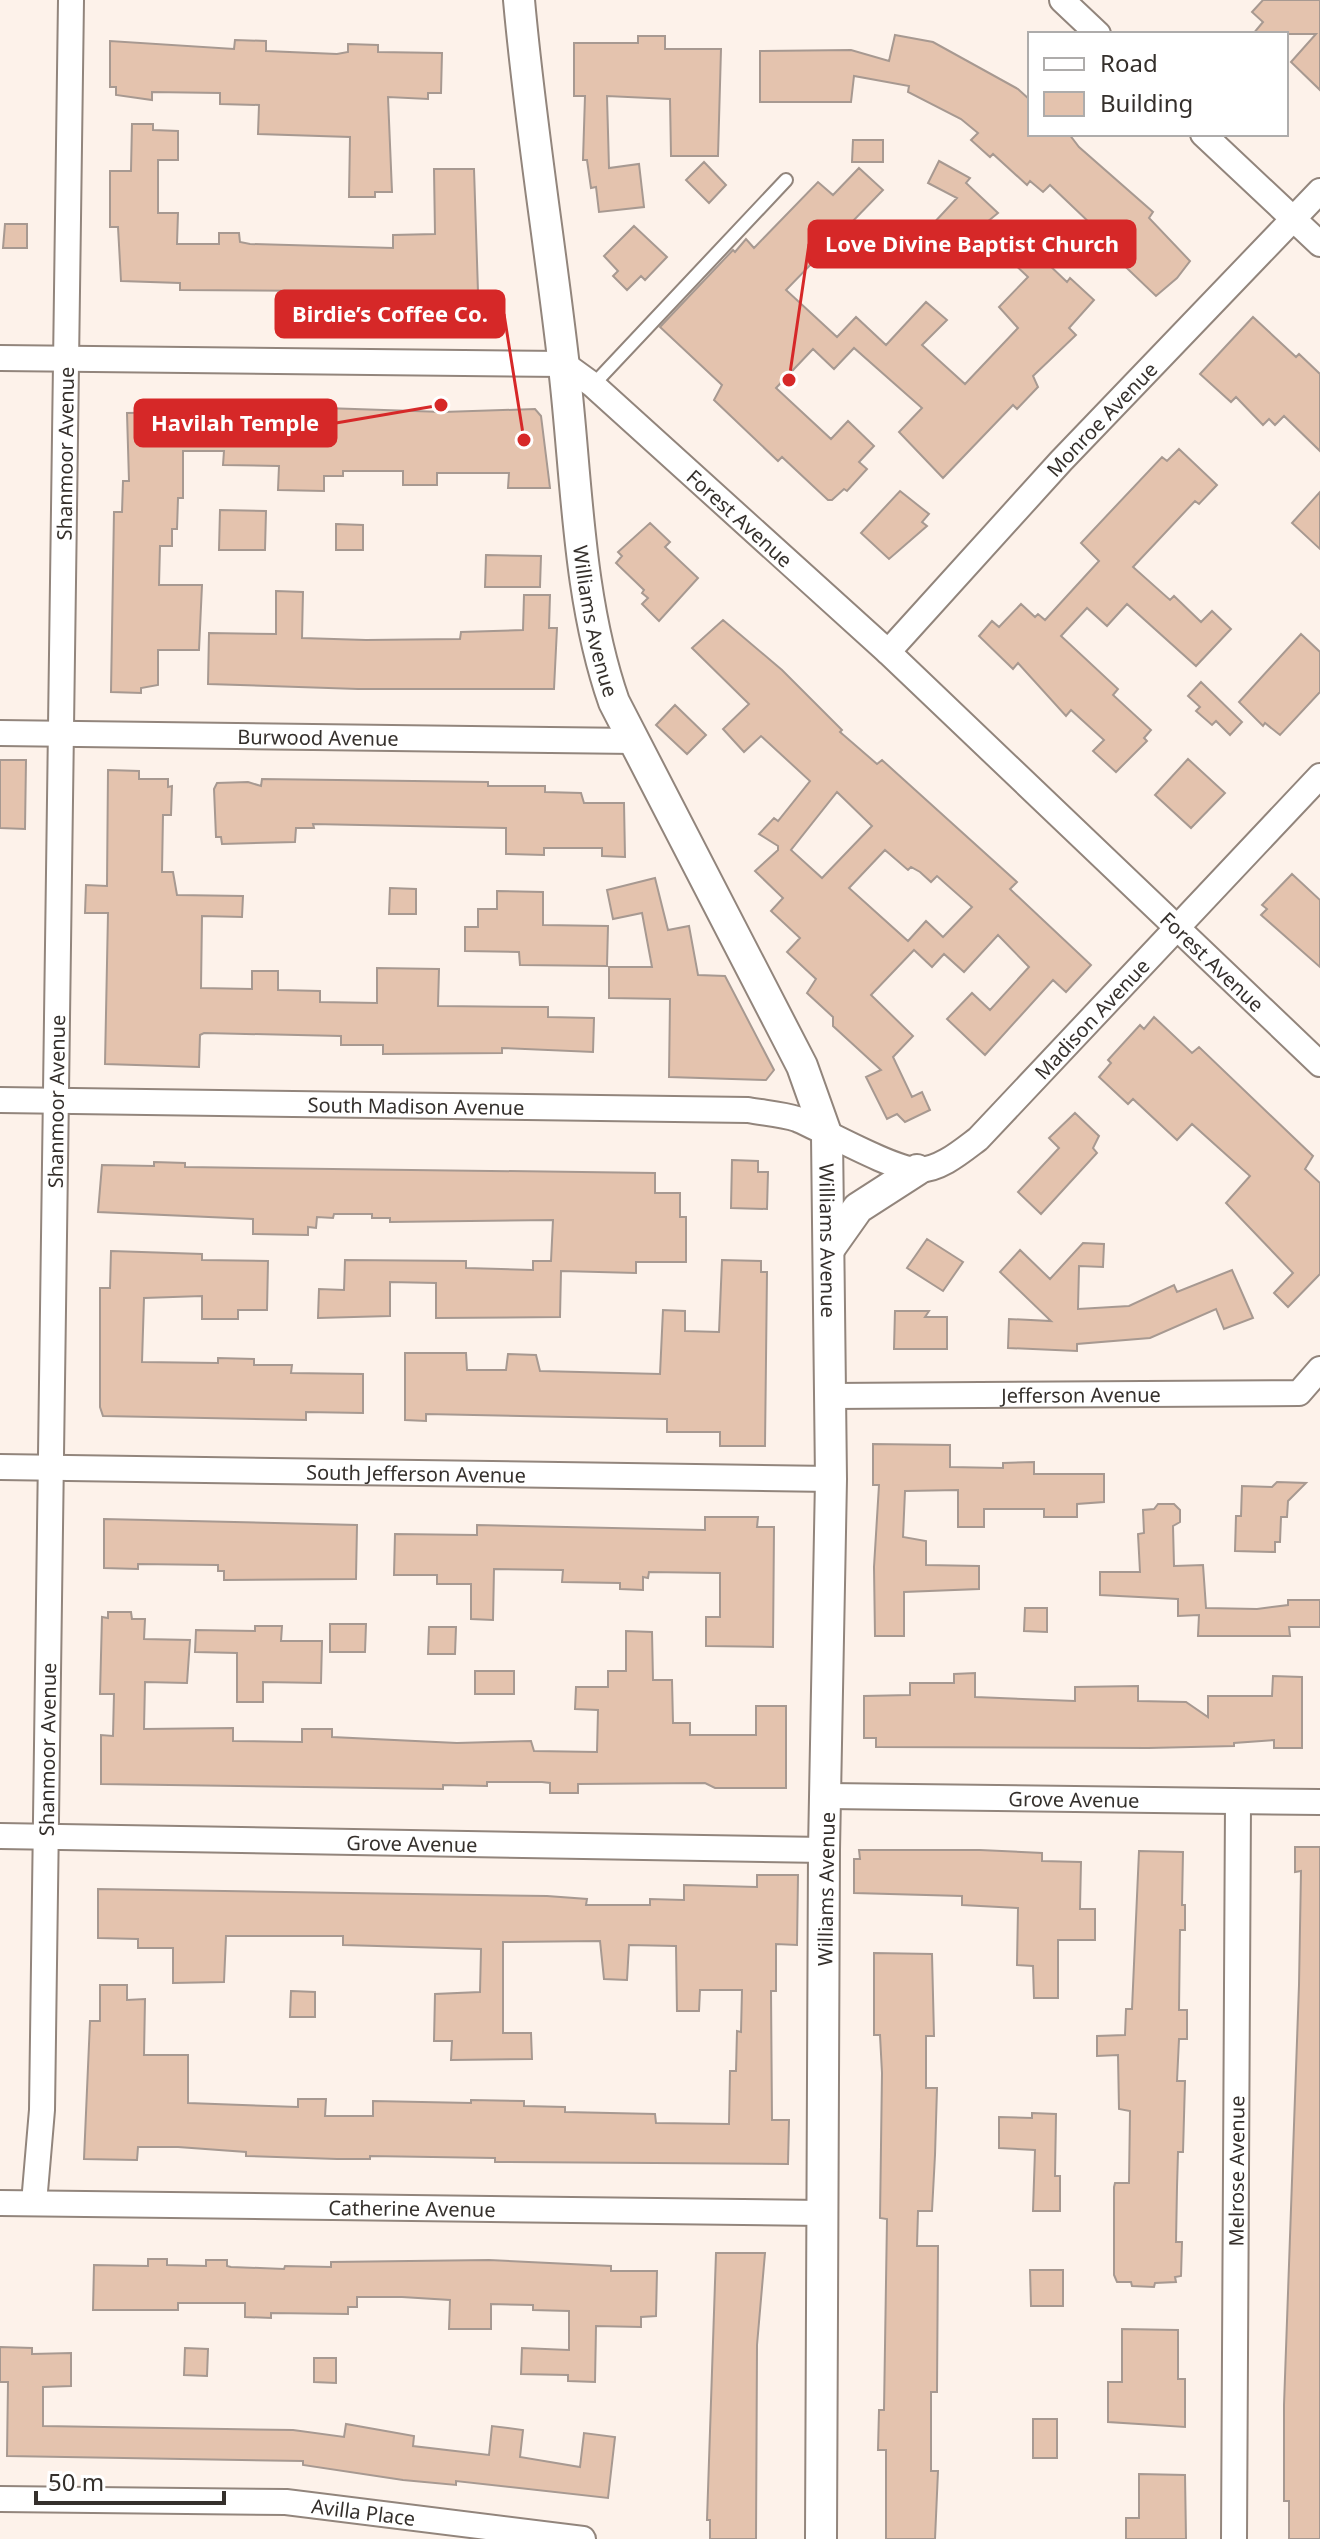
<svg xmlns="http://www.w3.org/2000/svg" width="1320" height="2539" viewBox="0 0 1320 2539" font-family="'Noto Sans',sans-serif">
  <rect width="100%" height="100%" fill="#fdf2ea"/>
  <!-- building -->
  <path fill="#e4c3ae" stroke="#a79991" stroke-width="2" fill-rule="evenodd" d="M1263 0H1320V90L1291 62 1316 34H1253L1263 22 1252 12Z
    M895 35 933 42 1018 89 1030 100V134H1069L1079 147 1153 212 1149 218 1190 261 1177 278 1156 296 1087 230 1092 225 1050 185 1043 192 1030 181 1027 185 993 154 990 157 971 140 978 133 961 119 908 92 909 86 854 76 851 102H760V51L851 50 889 61Z
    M638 36H665V49H721L718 156H671L670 99 607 96 609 168 639 164 644 207 599 212 596 187 591 188 587 160H583L585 96H574V43H638Z
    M235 40 266 41V51L337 54 348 52V44L378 45V52L442 53 441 93H428V99L388 97 392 192H375V197H349L350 137 258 134 259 105 220 104V93L152 92V100L116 95V87H110V41L234 49Z
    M132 124H153V130L178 131V160H158V213H178L177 244H219V233H239L240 242 250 244 393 248V235L435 234 434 169H474L478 292 180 290V283L121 281 118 227H110V171H131Z
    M853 140H883V162H852Z
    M939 161 970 178 966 183 998 213 975 232 989 245 972 262 931 226 957 198 928 183Z
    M704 162 726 185 709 203 686 180Z
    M859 168 883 190 786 290 837 337 856 317 886 345 926 302 947 320 922 345 965 384 1018 328 999 307 1028 277 1009 259 1025 242 1067 282 1070 278 1094 300 1069 328 1076 335 1033 376 1038 387 1017 409 1013 405 943 478 899 432 922 408 854 348 834 369 813 349 776 388 831 439 848 421 874 446 859 462 867 469 847 491 844 489 832 500H828L782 457 778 461 714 400 722 385 660 327 733 250 735 252 746 239 754 248 818 182 833 195Z
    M5 224H27V248H3Z
    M634 226 667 257 645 280 641 276 627 290 613 276 618 271 604 256Z
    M1253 317 1296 357 1299 354 1320 374V451L1284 416 1275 425 1269 419 1263 425 1236 397 1231 402 1200 374Z
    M224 403H325V408L443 412 535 409 541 416 550 488H508L509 473H437V485H403V471H343V476H324V491L278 490 279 466 223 465 224 451H183V498H178L177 529H172V546H160L159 585H202L199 650H158V685L141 688V693L111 692 114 512H122L123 481H129L127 413 178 412 177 426H224Z
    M1179 449 1217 485 1199 504 1195 501 1133 567 1170 600 1174 596 1201 622 1212 611 1231 629 1196 666 1127 604 1107 626 1087 608 1061 636 1118 689 1113 695 1151 730 1144 738 1147 741 1116 772 1093 751 1104 740 1071 710 1066 716 1018 663 1013 669 979 636 992 621 999 627 1021 604 1035 617 1038 614 1045 620 1099 561 1081 543 1162 457 1167 461Z
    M900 491 929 514 922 522 927 526 889 559 861 533Z
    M1320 492V549L1292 523Z
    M220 510 266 511 265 550H219Z
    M650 523 670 542 665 547 698 578 659 621 642 604 648 598 642 593 644 590 616 563 622 556 618 552Z
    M336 524 363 525V550H336Z
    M486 555 541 556 540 587H485Z
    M276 591 303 592 302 638 366 640 460 639 461 632 523 630 524 595H550L549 628H557L554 689H358L208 684 209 633 276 634Z
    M723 620 782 670 842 730 840 732 877 764 882 760 1017 882 1010 889 1091 965 1066 992 1053 980 985 1055 947 1019 972 993 990 1010 1029 967 998 935 964 972 944 954 932 967 914 950 871 995 913 1036 893 1057 912 1097 922 1092 930 1110 905 1122 897 1114 887 1119 866 1077 881 1070 833 1026V1017L807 993 816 979 787 952 800 938 771 911 783 898 755 871 778 850V846L759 834 774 818 778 821 810 781 761 736 744 752 723 729 749 704 692 648ZM837 792 872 826 822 878 791 850ZM885 850 908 870 911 867 920 872 931 882 937 876 972 907 943 937 926 921 908 941 849 888Z
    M1301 634 1320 652V692L1280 735 1265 723 1263 726 1239 702Z
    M1201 682 1242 722 1230 735 1216 721 1212 725 1196 711 1200 707 1188 696Z
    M675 705 706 735 687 754 656 725Z
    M1188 759 1225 793 1191 828 1155 795Z
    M0 760H26L25 829 0 828Z
    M108 770 139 771V779H168V787L172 786 171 815H163L162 872H173L177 895 243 896 242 917 202 916 201 988 252 989V971H278V990L320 991V1002L377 1003V968L439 969 438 1006 548 1007V1017L594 1018 593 1052 502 1048V1053L383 1054V1045H341V1036L204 1033 200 1035 199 1067 105 1064 108 913H85L86 885 107 886Z
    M262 779 488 782V786H545V792L581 793 584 803H624L625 857 602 856V848H544V855L506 854V828L313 824 314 828H296L295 842 222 844 221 837H216L214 789 217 783 248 782 261 786Z
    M1292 874 1320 900V967L1261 915 1267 909 1262 905Z
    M655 878 668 930 689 926 698 975 725 976 774 1070 766 1080 669 1077 670 999 609 998V967H652L642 913 613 919 607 890Z
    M390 888 416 889V914H389Z
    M497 891 543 892V925L608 926 607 966 520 965 519 952 465 951V927H478V909H497Z
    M1154 1017 1192 1053 1199 1047 1313 1156 1305 1169 1320 1183V1274L1288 1307 1274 1293 1293 1273 1226 1203 1250 1176 1192 1124 1177 1140 1133 1099 1128 1104 1099 1077 1111 1063 1108 1060 1140 1025 1144 1029Z
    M1075 1113 1099 1136 1093 1148 1097 1153 1041 1214 1018 1192 1059 1148 1049 1138Z
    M732 1160 758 1161V1172H768L767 1209 731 1208Z
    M154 1162 185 1163V1167L655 1173V1193H680V1217H686V1262H636V1273L561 1271 560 1317 436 1318V1283L390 1282V1316L318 1318 319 1289 344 1290 345 1260 466 1261V1268L533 1270V1261H551L553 1220 390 1222V1218H372V1214H334L333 1218 317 1217 316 1228 308 1227V1235L253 1234V1219L98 1212 102 1165 154 1166Z
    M927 1239 963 1262 943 1291 907 1268Z
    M1083 1243 1104 1244 1103 1267 1079 1266 1078 1309 1129 1306 1174 1285 1177 1292 1232 1270 1253 1318 1224 1329 1216 1309 1150 1338 1077 1344V1351L1008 1348 1009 1319 1051 1321 1000 1272 1020 1250 1050 1279Z
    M111 1251 202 1254V1260L268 1261 267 1310H238V1319H202V1296L144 1298 142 1362 218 1363V1358L254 1359V1365H292L291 1373 363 1374V1413L306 1412V1420L103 1416 100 1407V1288H110Z
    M722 1260 761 1261V1272H767L765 1446H720V1432H667V1419L426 1414V1421L405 1420V1353H466L467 1370H506L508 1354 536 1355 540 1371 660 1374 663 1310 685 1311V1331L719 1332Z
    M895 1311H929L925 1317H947V1349H894Z
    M873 1444 950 1445V1467L1003 1468V1463L1034 1462V1474H1104V1502L1077 1504V1517H1044V1509H984V1527H958V1490L905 1491 903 1537 926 1541V1565L979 1566V1589L904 1592V1636H875L874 1567 879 1485H873Z
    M1277 1482 1306 1483 1288 1501 1287 1517H1281L1280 1542H1275V1552L1235 1551 1236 1516H1241L1242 1486 1272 1487Z
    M1158 1504H1174L1180 1510V1522L1173 1526 1174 1566 1203 1565 1206 1608 1257 1609 1288 1605V1600H1320V1627H1289L1290 1636H1198L1199 1615 1178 1616V1599L1100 1595V1572H1140L1138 1534 1144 1533 1143 1510 1154 1509Z
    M705 1517H758L757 1527H774L773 1647 706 1646V1617H720V1573L649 1572 648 1578 643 1577V1590L620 1589V1583L562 1582 563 1570 494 1569 493 1620 471 1619V1584H437V1575H394L395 1534 477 1535V1525L705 1530Z
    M104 1519 357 1525 356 1579 224 1580V1571H218V1565L138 1564V1569L104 1568Z
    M1025 1608H1047V1632L1024 1631Z
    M108 1612H131L132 1619H145L144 1639 190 1640 187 1683 145 1682 144 1729 233 1728V1741L302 1742V1729H332V1737L457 1743 531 1741 534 1751 597 1752 598 1710 575 1709 576 1687H608V1671H626V1631L652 1632 653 1680H672L673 1723H690V1735H756V1706H786V1788H715L705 1783 578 1784V1793H550V1783L542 1782H487V1786L443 1785V1789L101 1784V1735L113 1736 114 1694H100L102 1617 108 1618Z
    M330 1624H366L365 1652H330Z
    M255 1626H282L281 1641H322L321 1683 263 1682V1702H237V1653L195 1652 196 1630 255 1631Z
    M429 1627H456L455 1654H428Z
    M475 1671H514V1694H475Z
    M975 1673V1697L1075 1701V1687L1138 1686V1701L1186 1702 1208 1717V1696H1272L1273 1676 1302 1677V1748H1274V1740L1234 1743V1746L1148 1748 876 1747V1738H864V1696L910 1695V1683H954V1674Z
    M1295 1847H1320V2539H1289V2501H1284V2405L1299 1985 1301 1871 1295 1872Z
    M859 1850H980L1042 1853V1861L1081 1862 1080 1909H1095V1940H1058V1998H1034L1033 1966 1017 1965 1018 1908 962 1905V1896L854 1893V1859H860Z
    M1139 1851 1183 1852 1182 1905H1185V1930H1180L1179 2010H1187V2039H1179L1177 2081H1185L1183 2152H1178L1177 2187 1176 2242H1182L1181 2276 1175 2277 1176 2282 1155 2283 1154 2287 1132 2286 1131 2282H1117L1114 2275V2187L1115 2183H1129L1130 2111 1119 2109 1118 2055 1097 2056V2036L1125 2035 1126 2009H1132Z
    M757 1875H798L797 1945 776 1944V1991H771L772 2120H789L788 2164 495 2162V2158L370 2156V2159H337L246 2156V2152L178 2147H138L137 2160 84 2159 90 2021H100V1985H127V2000L145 1999 144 2055H188V2103L298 2107V2099H326L325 2116H373V2101L471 2103V2100L524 2101V2106L565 2107V2112L655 2114 656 2123 729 2124 730 2071H736L737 2031 741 2032 742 1990H700L699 2011H677L676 1946 629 1945 627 1980 604 1979 600 1941 503 1942V2033H531L532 2059 451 2060 452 2041H434L435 1994 480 1992 481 1949 343 1945V1936H226L224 1982 173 1983V1948H138V1939L98 1938V1889L547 1896 587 1899 586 1905H650V1899L684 1900V1885L757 1887Z
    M874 1953 932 1954 934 2036H926V2088H937L935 2155 932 2211H918L917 2246H938L937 2392H931V2471H938L935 2539H886V2450H878L879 2410H884L887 2219 880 2218 882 2073 880 2035H874Z
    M291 1991 315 1992V2017H290Z
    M1032 2113 1056 2114 1055 2176H1060V2211H1033L1035 2150 999 2148V2117L1032 2118Z
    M716 2253H765L757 2345 756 2539H710V2520H707Z
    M148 2259H167V2265L206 2266V2260H227V2266L231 2267 284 2269 285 2266 331 2267V2262L489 2260 611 2266V2271H657L656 2316 641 2317V2327L596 2326 595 2382 568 2381V2375L521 2374 522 2348 569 2350V2311L533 2310V2305L491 2304V2329H449L450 2300 402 2297H357V2307H348V2314L271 2313V2318L245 2317V2303H178V2310H93L94 2265 148 2266Z
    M1030 2270H1063V2306H1031Z
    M1122 2329 1178 2330V2379H1185V2427L1108 2422V2382H1122Z
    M0 2347 32 2348V2354L71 2353V2386L43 2387V2426L293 2430 344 2437 346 2424 414 2436 413 2446 489 2455 492 2426 523 2430 520 2457 580 2467 584 2433 615 2437 608 2498 456 2481V2485L403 2480 303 2465V2461L7 2456 8 2382H0Z
    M185 2348 208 2349 207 2376 184 2375Z
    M314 2358H336V2383L314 2382Z
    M1033 2419H1057V2458H1033Z
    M1139 2474 1185 2475 1186 2539H1126V2518H1139Z"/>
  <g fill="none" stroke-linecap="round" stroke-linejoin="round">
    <!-- service casing -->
    <g stroke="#92857c" stroke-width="16">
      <path id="service" d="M593 385 786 180"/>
    </g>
    <!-- minor casing -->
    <g stroke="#92857c" stroke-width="28">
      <g id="minor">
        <path d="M1062 0 1098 34"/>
        <path d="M1203 134 1320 244"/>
        <path id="s1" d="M0 358 564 364 593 385 888 652 1320 1064"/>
        <path id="s2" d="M888 652 1061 461 1320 191"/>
        <path id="s3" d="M0 733 635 741"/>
        <path id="s4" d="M0 1100 748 1110C764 1113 782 1114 797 1119 823 1130 895 1171 918 1170 940 1170 962 1151 978 1139L1320 776"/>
        <path id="s5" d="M831 1396 1299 1393 1320 1369"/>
        <path id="s6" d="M0 1467 831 1479"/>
        <path id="s7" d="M828 1796 1320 1802"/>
        <path id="s8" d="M0 1836 824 1850"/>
        <path id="s9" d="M0 2203 823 2213"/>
        <path id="s10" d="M34 2203 42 2110 71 0"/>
        <path id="s11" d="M0 2499 286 2502 583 2539"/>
        <path id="s12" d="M1234 2539 1238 1802"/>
      </g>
    </g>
    <!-- tertiary casing -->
    <g stroke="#92857c" stroke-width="34">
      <g id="tertiary">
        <path id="s13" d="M519 0C530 123 550 244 564 367 577 478 577 596 614 702L802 1066 827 1136 831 1479 824 1850 821 2539"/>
        <path d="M829 1249 858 1208 917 1170"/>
      </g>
    </g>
    <!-- service -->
    <use href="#service" stroke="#fff" stroke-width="12"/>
    <!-- minor -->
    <use href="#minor" stroke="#fff" stroke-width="24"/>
    <!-- tertiary -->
    <use href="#tertiary" stroke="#fff" stroke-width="30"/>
  </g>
  <g text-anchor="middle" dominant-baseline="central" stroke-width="6" stroke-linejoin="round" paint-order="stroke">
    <!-- street labels -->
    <g font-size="20" fill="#35302c" stroke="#fff">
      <text stroke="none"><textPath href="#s2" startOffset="316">Monroe Avenue</textPath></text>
      <text stroke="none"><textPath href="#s10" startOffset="1750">Shanmoor Avenue</textPath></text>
      <text stroke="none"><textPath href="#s1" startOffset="798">Forest Avenue</textPath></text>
      <text stroke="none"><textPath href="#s13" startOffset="626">Williams Avenue</textPath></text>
      <text stroke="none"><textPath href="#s3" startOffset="318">Burwood Avenue</textPath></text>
      <text stroke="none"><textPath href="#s1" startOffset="1446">Forest Avenue</textPath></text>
      <text stroke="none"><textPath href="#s4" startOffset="1164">Madison Avenue</textPath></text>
      <text stroke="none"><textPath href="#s10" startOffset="1102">Shanmoor Avenue</textPath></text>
      <text stroke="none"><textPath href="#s4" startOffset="416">South Madison Avenue</textPath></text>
      <text stroke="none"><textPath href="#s13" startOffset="1298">Williams Avenue</textPath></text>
      <text stroke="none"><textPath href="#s5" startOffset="250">Jefferson Avenue</textPath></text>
      <text stroke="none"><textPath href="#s6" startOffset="416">South Jefferson Avenue</textPath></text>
      <text stroke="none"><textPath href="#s10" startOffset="454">Shanmoor Avenue</textPath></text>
      <text stroke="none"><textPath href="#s7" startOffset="246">Grove Avenue</textPath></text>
      <text stroke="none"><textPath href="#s8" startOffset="412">Grove Avenue</textPath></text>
      <text transform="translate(826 1889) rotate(-89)">Williams Avenue</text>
      <text stroke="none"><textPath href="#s12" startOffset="368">Melrose Avenue</textPath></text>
      <text stroke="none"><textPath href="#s9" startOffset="412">Catherine Avenue</textPath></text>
      <text stroke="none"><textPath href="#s11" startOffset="364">Avilla Place</textPath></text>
    </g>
  </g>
  <!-- callouts -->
  <path fill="none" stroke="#d62828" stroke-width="3" d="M789 380L809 244M524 440L504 314M441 405L336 423"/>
  <g fill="#d62828" stroke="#fff" stroke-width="3">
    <circle cx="789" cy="380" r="8"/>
    <circle cx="524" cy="440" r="8"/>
    <circle cx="441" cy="405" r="8"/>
  </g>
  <g fill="#d62828" stroke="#d62828" stroke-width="3">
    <rect x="809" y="221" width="326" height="46" rx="8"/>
    <rect x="276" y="291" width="228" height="46" rx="8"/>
    <rect x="135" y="400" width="201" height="46" rx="8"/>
  </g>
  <g font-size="22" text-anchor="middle" font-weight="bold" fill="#fff">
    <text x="972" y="252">Love Divine Baptist Church</text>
    <text x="390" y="322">Birdie’s Coffee Co.</text>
    <text x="235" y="431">Havilah Temple</text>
  </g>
  <!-- legend -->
  <rect x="1028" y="32" width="260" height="104" fill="#ffffff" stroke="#aeacab" stroke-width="2"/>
  <rect x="1044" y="58" width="40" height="12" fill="#ffffff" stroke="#aeacab" stroke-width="2"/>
  <text x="1100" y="72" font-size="24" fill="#35302c">Road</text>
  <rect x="1044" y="92" width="40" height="24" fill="#e4c3ae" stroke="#aeacab" stroke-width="2"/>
  <text x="1100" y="112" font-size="24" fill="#35302c">Building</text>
  <!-- scale -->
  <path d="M36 2491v12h188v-12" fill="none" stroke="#35302c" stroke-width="4"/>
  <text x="48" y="2491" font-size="24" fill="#35302c" stroke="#ffffff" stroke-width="6" paint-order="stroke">50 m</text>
</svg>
